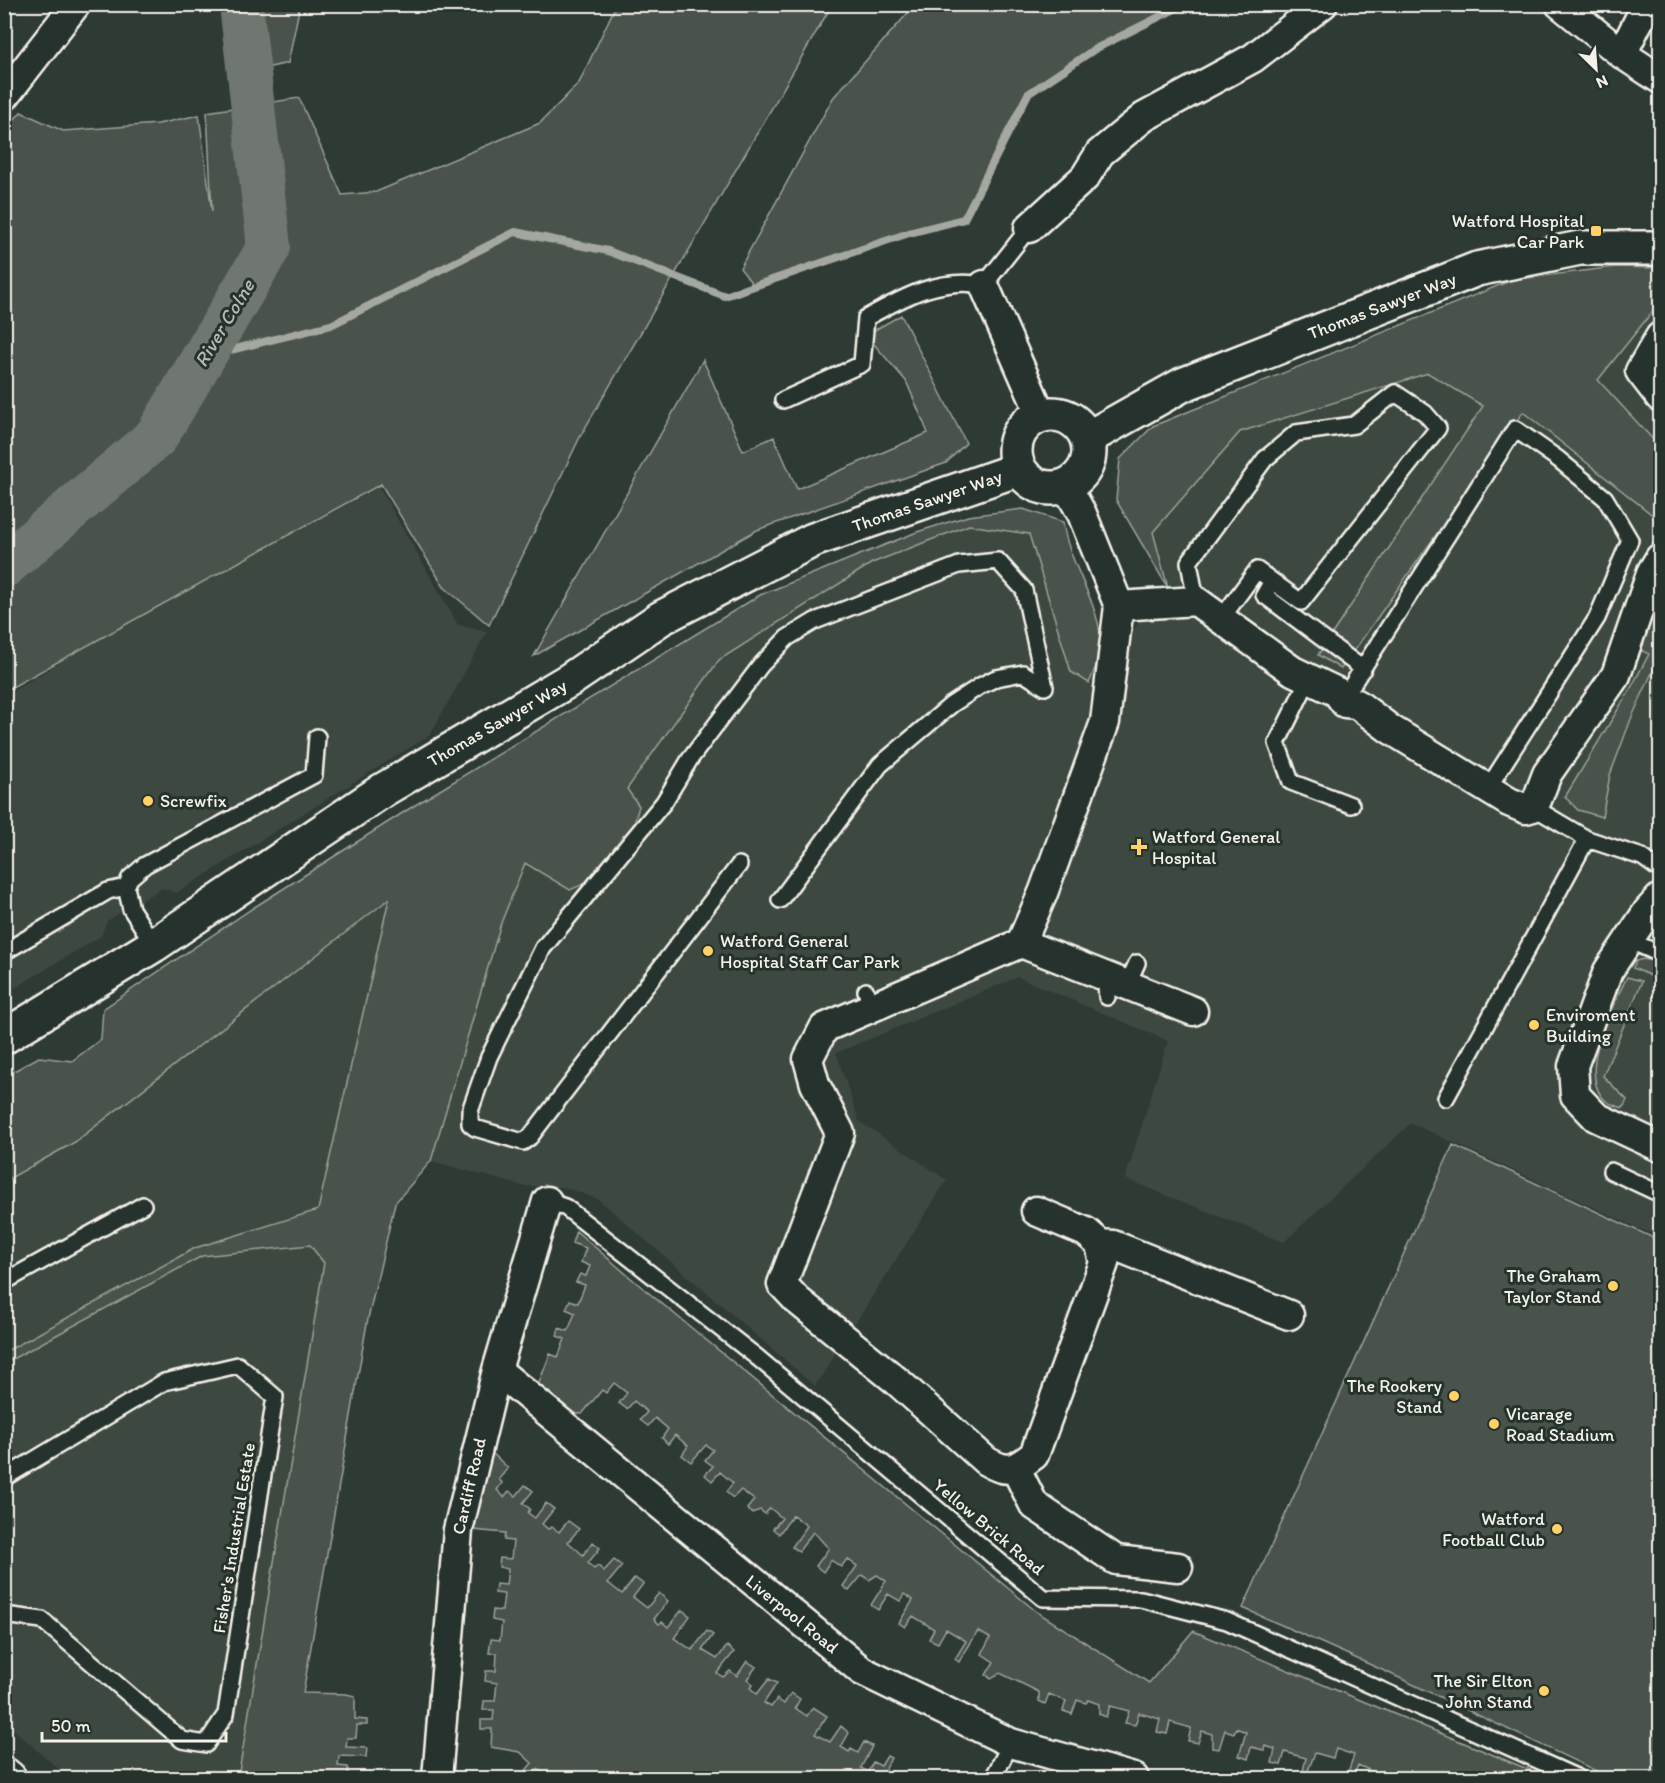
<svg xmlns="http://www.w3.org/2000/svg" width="1665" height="1783" viewBox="0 0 1665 1783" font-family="Itim,sans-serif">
  <rect width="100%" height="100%" fill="#2e3b34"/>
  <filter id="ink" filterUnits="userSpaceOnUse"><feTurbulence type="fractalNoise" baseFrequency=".0167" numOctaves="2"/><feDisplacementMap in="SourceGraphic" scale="12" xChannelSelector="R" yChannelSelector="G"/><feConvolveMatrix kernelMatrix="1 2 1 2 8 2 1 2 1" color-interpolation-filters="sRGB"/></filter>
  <g filter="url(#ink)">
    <!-- built -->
    <path fill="#3c4841" d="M1660 277V1238L1411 1123 1284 1242 1125 1179 1168 1041 1018 977 836 1053 859 1121 947 1180 815 1386 598 1199 563 1187 523 1186 431 1161 501 923 525 862 570 890 627 789 719 660 872 563 969 525 1029 534 1071 672 1089 682 1168 588 1153 532 1240 432 1449 366Z
      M379 487 458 625 487 632 430 735 176 893 162 888 107 921 101 936 5 994V696L91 643Z
      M389 898 318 1210 195 1248 5 1352 4 1183 75 1142Z
      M310 1245 325 1263 238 1778H69L5 1722V1363L202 1256Z"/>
    <!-- green -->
    <path fill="#48524c" stroke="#9ea29a" stroke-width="1.5" d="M258 5H300L288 63 257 70 256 16Z
      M616 5H832L581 435 489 625 444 587 381 484 5 691V130L21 112 63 131 158 124 199 115 212 212 207 112 299 98 342 195 376 192 540 123 579 83Z
      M915 5H1185L1095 49 1028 94 964 219 909 233 754 286 740 268 833 98Z
      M1615 267 1660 268V302L1598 380 1660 447V521L1523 412 1341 669 1318 655 1483 406 1428 373 1240 432 1153 532 1168 588 1116 500 1120 459 1153 426 1512 280Z
      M901 315 966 443 946 463 757 530 534 656 703 360 743 451 774 437 797 489 928 433 906 381 866 335Z
      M1023 509 1063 522C1068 561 1094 594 1100 633 1103 650 1096 667 1089 683L1071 672 1029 534 969 525 872 563 719 660 627 789 639 806 632 831 584 884 570 890 525 863 501 923 431 1161 395 1203 367 1323 303 1693 346 1694 355 1696V1719L367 1720V1725H357L356 1738H347L346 1747 367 1748 366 1757 339 1756 338 1766 348 1767V1774L365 1775V1778H238L324 1263 310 1245 202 1256 5 1363V1352L195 1248 318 1210 389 899 75 1142 5 1181V1076L39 1057 72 1061 101 1039 103 1009 253 908 412 807 760 595 917 532 968 516Z
      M1660 600V655L1631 719 1610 775 1602 817 1578 810 1565 797 1631 688 1649 654 1636 648Z
      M1643 959 1660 963V980L1633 968 1636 961Z
      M1627 977 1642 981 1603 1076 1627 1100 1623 1108C1615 1105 1607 1104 1602 1097 1579 1067 1613 1006 1627 977Z
      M1453 1145 1660 1241V1778H1611L1389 1673 1243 1608Z
      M576 1231 638 1284 1037 1612 1149 1683 1193 1631 1549 1778H1377L1378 1774 1358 1765 1353 1778H1346L1354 1755 1336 1749 1333 1758 1315 1753 1307 1773 1303 1771 1306 1758 1285 1752 1281 1765 1272 1763 1275 1749 1265 1746 1264 1750 1251 1747 1248 1759 1239 1756 1246 1732 1236 1728 1234 1733 1225 1730 1219 1749 1212 1748V1734L1202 1731 1198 1743 1188 1741 1191 1728 1170 1722 1167 1734 1157 1732 1160 1719 1139 1713 1135 1725 1125 1723 1129 1711 1110 1706 1106 1717 1099 1714V1704L1088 1700 1086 1703 1077 1700 1072 1714 1063 1711 1066 1701 1049 1694 1045 1704 1039 1701V1692L1000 1673 991 1678 986 1675 994 1662 982 1654 990 1638 978 1631 959 1662 955 1659 966 1641 946 1629 938 1643 929 1639 934 1629 913 1616 905 1627 899 1623 913 1600 904 1594 900 1601 888 1594 878 1610 871 1605 886 1581 877 1575 869 1580 862 1575 849 1591 843 1586 857 1566 847 1559 841 1567 831 1560 823 1572 816 1566 829 1548C822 1543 820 1537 813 1532L799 1551 792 1547 807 1526 793 1515 779 1534 773 1529 782 1518 770 1508 765 1514 760 1510 752 1513 747 1509 754 1500 741 1490 733 1498 726 1492 733 1483 720 1472 712 1481 705 1475 713 1466 705 1460 713 1450 706 1445 691 1462 682 1455 688 1446 675 1435 668 1444 662 1438 668 1429 655 1418 648 1426 640 1420 647 1412 634 1401 627 1409 619 1403 627 1393 614 1383 606 1393 602 1390 582 1414 569 1413 537 1388 550 1354 558 1357 565 1339 557 1336 559 1328 568 1331 575 1313 566 1309 570 1300 578 1303 585 1285 576 1282 580 1274 586 1276 590 1266 581 1262 586 1248 572 1243Z
      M489 1450 508 1468 499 1479 502 1483 497 1490 504 1497 509 1491 516 1496 525 1485 533 1491 523 1503 530 1509 528 1513 535 1518 546 1503 554 1509 542 1524 548 1529 552 1527 559 1532 568 1521 579 1529 568 1542 583 1555 593 1542 600 1548 588 1563 594 1569 598 1566 604 1571 614 1560 622 1566 608 1583 622 1594 635 1578 643 1584 633 1597 647 1608 659 1593 668 1601 654 1619 659 1624 662 1622 668 1627 682 1610 690 1616 674 1638 692 1650 707 1631 713 1635 702 1650 717 1659 727 1646 734 1652 717 1673 723 1677 730 1671 737 1676 747 1661 756 1667 747 1679 753 1684 750 1688 757 1694 769 1679 777 1683 764 1703 771 1707 777 1699 784 1704 791 1693 800 1699 795 1708 807 1716 813 1707 827 1716 815 1734 830 1742 841 1726 849 1733 841 1747 849 1752 851 1749 858 1753 864 1742 872 1746 861 1768 868 1772 873 1762 881 1766 887 1756 891 1758 882 1775 887 1778H550L538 1769 530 1778 524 1773 532 1763 520 1752 491 1747 492 1729H481V1720H493L494 1710H483L484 1701H495L497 1683 485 1681 486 1671H496L497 1653H489L491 1639 500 1640 502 1622 492 1620 493 1610 502 1611 504 1594 495 1593 496 1584 506 1585 508 1569 499 1567 500 1558 511 1559 513 1541 504 1540 505 1533 473 1530Z"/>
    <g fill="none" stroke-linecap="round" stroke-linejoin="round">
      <!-- stream -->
      <path stroke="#a4a8a0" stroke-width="8" d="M203 357 331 325 515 232 608 251 725 296 909 233 964 219 1028 94 1095 49 1185 4"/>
      <!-- river -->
      <path stroke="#6f7770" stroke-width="44" d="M4 566 156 437 269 247 241 4"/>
      <!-- service casing -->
      <g stroke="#f4f1e8" stroke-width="20">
        <path id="service" d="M783 400 862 364 866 318C905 296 940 277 984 285L1029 228
          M1272 581 1264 595 1363 669
          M1196 601 1189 562 1265 459 1296 433 1354 425 1395 393 1425 413 1438 428 1301 602 1257 570 1221 619
          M1308 680 1277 743 1291 782 1351 805
          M1345 703 1352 685 1515 429 1558 459 1605 498 1630 540 1597 618 1488 788
          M1533 807 1587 839 1642 857 1660 870
          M739 865 530 1137 523 1142 475 1128 470 1124V1111L489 1057 543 948 664 802 690 759 761 665 787 638 815 621 959 565 998 561 1024 590 1045 687
          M126 887 130 878 145 865 314 775 317 737
          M780 900 880 765 951 705 980 686 996 678 1023 673 1045 687
          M1628 940 1660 954
          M4 952 108 891 126 887 131 909 154 945
          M1105 976 1107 997
          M1127 985 1137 963
          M866 991 872 1007
          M1446 1098 1587 839
          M1611 1171 1660 1194
          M547 1201 565 1207 758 1358 1043 1598 1141 1599 1227 1621 1578 1778
          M4 1282 143 1205
          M4 1478 164 1382 238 1365 275 1397 226 1714 206 1744 182 1740 42 1620 4 1615
          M993 1778 1011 1743"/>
      </g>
      <!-- minor casing -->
      <g stroke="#f4f1e8" stroke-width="33">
        <path id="minor" d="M1560 4 1622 54 1660 79
          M1622 54 1647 4
          M4 97 76 4
          M1029 228 1085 177 1100 153 1144 117 1253 58 1323 4
          M984 285 1041 415
          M1660 337 1640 371 1660 397
          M1066 485 1082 514 1119 606 1196 601 1293 671 1337 692 1345 703 1357 704 1390 729 1509 802 1526 809 1533 807 1537 800 1547 774 1616 675 1652 571 1660 558
          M1119 606 1105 722 1043 893 1021 943 1193 1011
          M1660 898 1648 911 1608 971 1573 1066 1575 1095 1596 1117 1660 1147
          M1021 943 824 1028 808 1059 815 1084 840 1133 782 1284 797 1300 898 1382 986 1461C1009 1474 1014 1470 1034 1455L1104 1263 1100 1244 1086 1232 1036 1211
          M1100 1244 1113 1245 1289 1315
          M497 1370 862 1671 1011 1743 1134 1778
          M1016 1469 1034 1505 1116 1560 1178 1567
          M437 1778 458 1530 497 1370 547 1201"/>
      </g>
      <!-- tertiary casing -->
      <g stroke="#f4f1e8" stroke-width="38">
        <path id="tertiary" d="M1015 451a37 37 0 1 1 74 0a37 37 0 1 1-74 0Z
          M1088 438 1182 385 1477 269 1580 248H1660
          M4 1037 154 945 383 790 571 679 661 618 813 540 1019 469"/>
      </g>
      <!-- primary casing -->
      <g stroke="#f4f1e8" stroke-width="38">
        <path id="primary" d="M4 1774 9 1778"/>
      </g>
      <!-- service -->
      <use href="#service" stroke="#26332d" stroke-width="15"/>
      <!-- minor -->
      <use href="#minor" stroke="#26332d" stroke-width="28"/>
      <!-- tertiary -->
      <use href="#tertiary" stroke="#26332d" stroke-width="33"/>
      <!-- primary -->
      <use href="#primary" stroke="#26332d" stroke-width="33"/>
    </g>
  </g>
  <!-- markers -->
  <g fill="#ffd166" stroke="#26332d" stroke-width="2">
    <rect x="1590" y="225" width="12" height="12" rx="3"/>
    <circle cx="148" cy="801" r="6"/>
    <path d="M1136 838h6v6h6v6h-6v6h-6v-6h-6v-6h6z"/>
    <circle cx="708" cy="951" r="6"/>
    <circle cx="1534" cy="1025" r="6"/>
    <circle cx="1613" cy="1286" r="6"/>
    <circle cx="1454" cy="1396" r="6"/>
    <circle cx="1494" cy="1424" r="6"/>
    <circle cx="1557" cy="1529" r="6"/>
    <circle cx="1544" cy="1691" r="6"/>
  </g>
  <g text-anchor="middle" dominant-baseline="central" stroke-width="6" stroke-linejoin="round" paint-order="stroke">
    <!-- poi labels -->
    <g font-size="18" fill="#f4f1e8" stroke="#26332d" text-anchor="end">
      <text x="1584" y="221">Watford Hospital<tspan x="1584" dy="21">Car Park</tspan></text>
      <text x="160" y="801" text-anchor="start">Screwfix</text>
      <text x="1152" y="837" text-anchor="start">Watford General<tspan x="1152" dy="21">Hospital</tspan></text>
      <text x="720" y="941" text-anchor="start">Watford General<tspan x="720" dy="21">Hospital Staff Car Park</tspan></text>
      <text x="1546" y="1015" text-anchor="start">Enviroment<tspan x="1546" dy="21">Building</tspan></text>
      <text x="1601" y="1276">The Graham<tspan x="1601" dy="21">Taylor Stand</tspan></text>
      <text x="1442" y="1386">The Rookery<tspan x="1442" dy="21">Stand</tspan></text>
      <text x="1506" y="1414" text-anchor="start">Vicarage<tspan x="1506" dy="21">Road Stadium</tspan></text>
      <text x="1545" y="1519">Watford<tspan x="1545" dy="21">Football Club</tspan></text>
      <text x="1532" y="1681">The Sir Elton<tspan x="1532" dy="21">John Stand</tspan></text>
    </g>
    <!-- street labels -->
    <g font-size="18" fill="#f4f1e8" stroke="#26332d">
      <text transform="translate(1382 306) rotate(-21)">Thomas Sawyer Way</text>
      <text transform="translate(927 501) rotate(-19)">Thomas Sawyer Way</text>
      <text transform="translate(497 723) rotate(-30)">Thomas Sawyer Way</text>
      <text transform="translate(469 1486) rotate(-77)">Cardiff Road</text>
      <text transform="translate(989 1527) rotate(40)">Yellow Brick Road</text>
      <text transform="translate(234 1538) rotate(-81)">Fisher's Industrial Estate</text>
      <text transform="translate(792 1614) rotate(39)">Liverpool Road</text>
    </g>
    <!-- water labels -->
    <g font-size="20" font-style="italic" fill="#b8bab2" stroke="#26332d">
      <text transform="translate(224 323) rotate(-59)">River Colne</text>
    </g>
  </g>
  <!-- margin -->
  <rect width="1665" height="1783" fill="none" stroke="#26332d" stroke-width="24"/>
  <rect x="12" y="12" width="1641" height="1759" fill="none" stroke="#f4f1e8" stroke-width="2" filter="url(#ink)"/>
  <!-- north arrow -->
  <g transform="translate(1596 69) rotate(155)" stroke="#26332d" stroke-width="4.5" paint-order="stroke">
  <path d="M0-4.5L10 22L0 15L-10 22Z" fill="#f4f1e8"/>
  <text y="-9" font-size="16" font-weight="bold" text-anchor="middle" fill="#f4f1e8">N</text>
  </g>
  <!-- scale -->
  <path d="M42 1732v9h184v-9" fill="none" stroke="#f4f1e8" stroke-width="3"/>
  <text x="51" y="1732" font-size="18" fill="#f4f1e8" stroke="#26332d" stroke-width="4.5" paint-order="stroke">50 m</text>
</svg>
